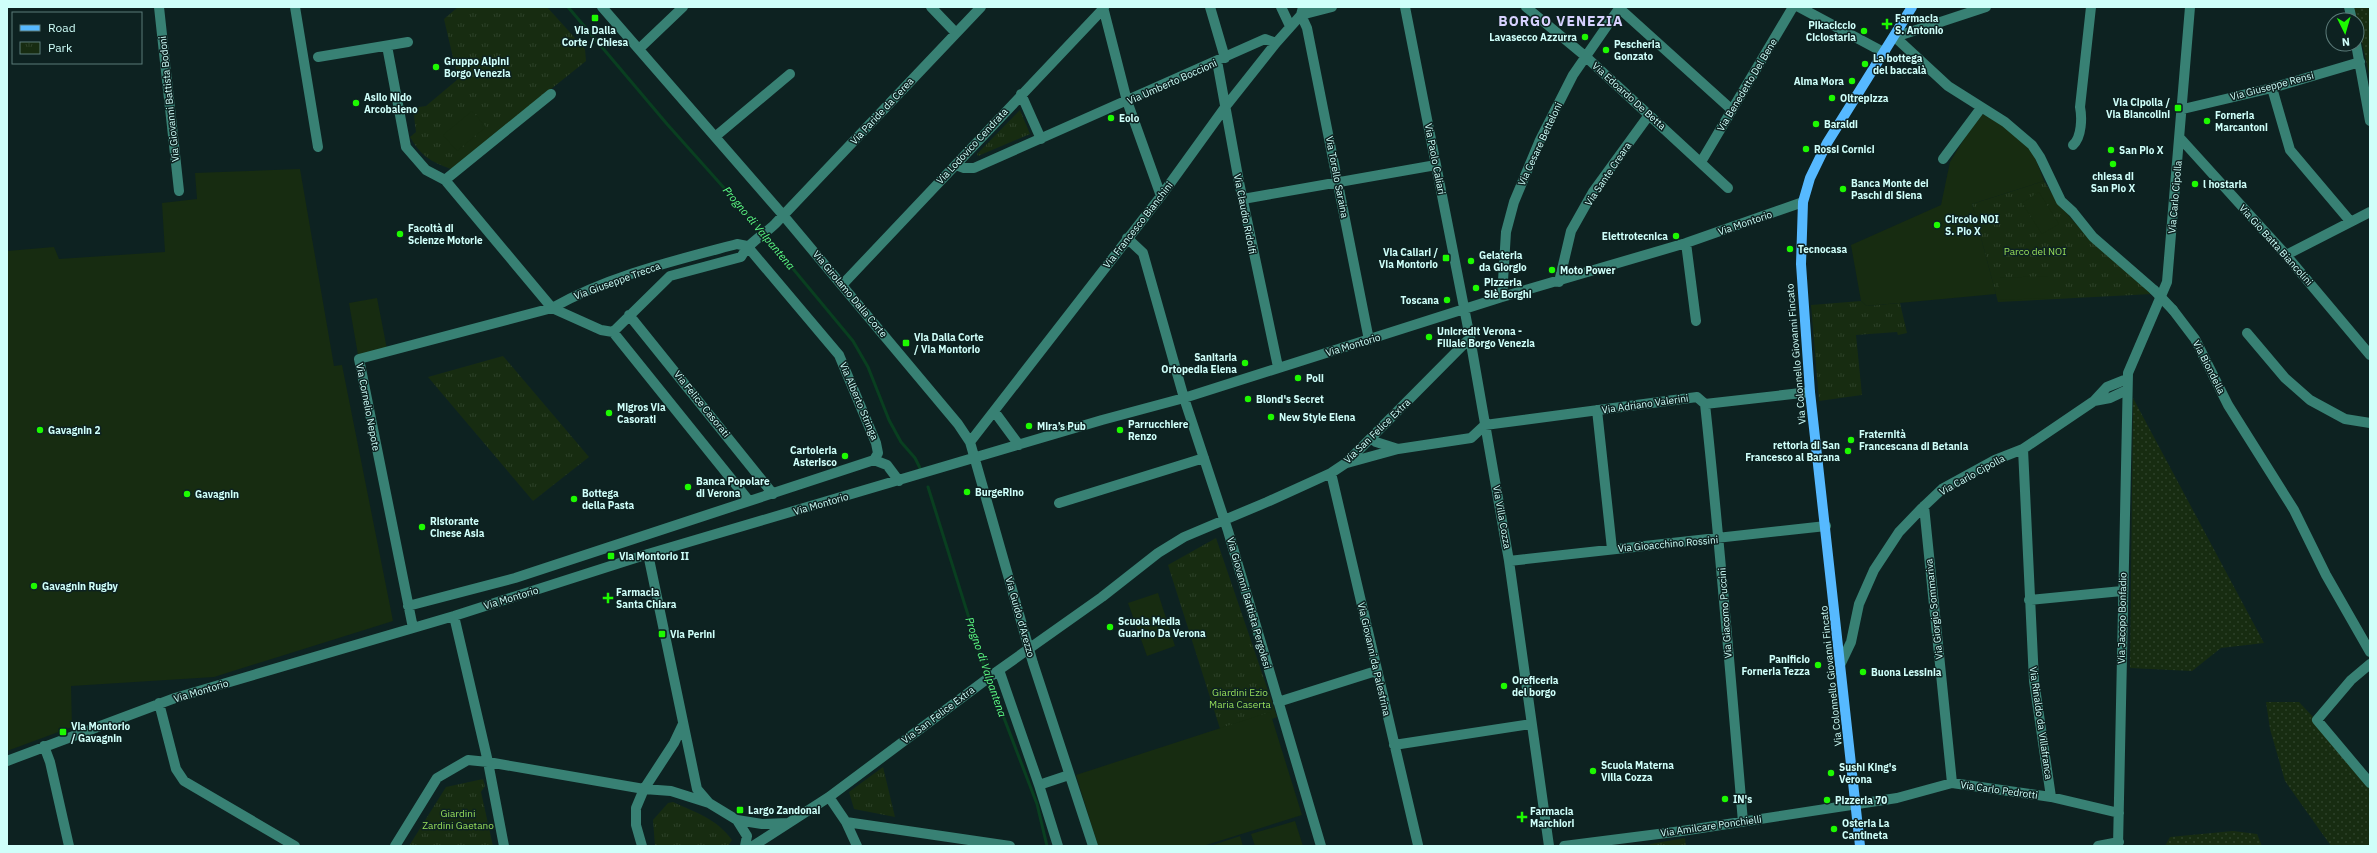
<svg xmlns="http://www.w3.org/2000/svg" width="2377" height="853" viewBox="0 0 2377 853" font-family="'IBM Plex Sans',sans-serif">
  <defs>
    <pattern id="grass-dots" width="8" height="8" patternUnits="userSpaceOnUse"><rect width="8" height="8" fill="#172c11"/><path d="M2 2h.1M6 6h.1" fill="none" stroke="#2d4129" stroke-width="1.8" stroke-linecap="round"/></pattern>
    <pattern id="park-tufts" width="24" height="20" patternUnits="userSpaceOnUse"><rect width="24" height="20" fill="#172c11"/><path d="M3 7l-1-3M5 7V3M7 7l1-3M15 17l-1-3M17 17v-4M19 17l1-3" fill="none" stroke="#2d4129"/></pattern>
  </defs>
  <rect width="100%" height="100%" fill="#0d2221"/>
  <!-- grass -->
  <path fill="url(#grass-dots)" d="M2354 7H2370V79Z
    M2133 398 2264 643 2221 648 2192 671 2130 668Z
    M2266 702H2299L2344 750 2370 784V846H2331L2285 781 2270 729Z
    M2233 831 2257 834 2262 846H2165L2170 837Z"/>
  <!-- park -->
  <path fill="url(#park-tufts)" d="M458 7H547L585 49 586 61 451 169C430 161 422 157 410 137L416 132 413 108 426 106 458 79 444 19Z
    M1020 110 1030 134 978 156 977 154Z
    M2044 181C2071 227 2112 259 2152 294L1998 302 1972 204Z
    M1861 301 1867 306 1900 303 1907 333 1898 335 1897 332 1856 335 1862 395 1819 401 1811 305Z
    M503 356 589 457 533 501 428 377Z
    M1216 538 1277 717 1223 738 1168 565Z
    M883 767 895 817 854 809 849 792Z
    M483 779 485 786 481 792 493 846H409L446 787Z
    M673 802C697 813 717 819 732 840L728 846H655L653 820 668 803Z
    M1685 838 1686 846H1650V844Z"/>
  <!-- pitch -->
  <path fill="#172c11" d="M472 111 486 127 457 151 443 135Z
    M1980 113 2003 124 2031 147 2044 181 1972 204 1996 294 1867 306 1861 301 1851 245 1941 205 1950 162Z
    M300 169 334 366 342 365 393 621 214 677 71 686 72 727 7 751V251L54 247 59 259 165 252 162 203 197 199 195 173Z
    M2039 192 2059 224 2042 234 2022 203Z
    M2049 276V298L1999 300V278Z
    M377 298 387 349 358 355 349 303Z
    M1158 593 1175 646 1147 656 1128 603Z
    M1270 712 1302 815 1203 846H1098L1076 775Z
    M1295 821 1303 846H1255L1251 834Z
    M1240 836 1243 846H1210Z"/>
  <g fill="none" stroke-linecap="round" stroke-linejoin="round">
    <!-- stream -->
    <path stroke="#093f20" stroke-width="3" d="M568 7 667 124 750 217 853 341 868 367 889 420 901 442 915 458 920 468
      M928 487 984 666 1037 804 1047 846"/>
    <!-- minor -->
    <path stroke="#388174" stroke-width="10" d="M159 7 179 191
      M295 7 318 147
      M602 7 783 215 958 424 970 442 1033 663 1093 846
      M931 7 955 32
      M1103 7 1127 101 1161 196
      M1210 7 1225 58
      M1281 7 1290 26
      M1405 7 1470 338 1509 561 1549 846
      M1526 7 1585 56 1728 188
      M1799 7 1885 53
      M1986 7 1895 37 1948 86 2005 122 2032 145 2040 157 2061 201 2073 212 2093 237 2154 290
      M2349 7 2352 20
      M1619 8 1732 110
      M1301 15 1307 28 1369 340
      M1301 15 1332 7
      M2356 44 2370 121
      M387 46 406 147 426 170 445 180 552 308 601 330 613 332 670 276 741 257C749 242 764 235 775 224L981 7
      M640 48 683 7
      M318 57 408 42
      M1217 61 1239 182 1278 367
      M2272 88 2290 150 2350 221
      M1021 94 1041 139
      M2183 109 2272 88 2360 62
      M716 136 790 74
      M2180 138 2286 255 2370 355
      M2073 145C2082 137 2082 117 2080 107L2091 7
      M1943 159 1981 108
      M1701 162 1793 7
      M956 165 964 168H974L1265 39 1276 43
      M445 180 551 94
      M1243 199 1436 165
      M1127 238 1143 253 1184 398 1228 531 1321 846
      M1686 243 1696 321
      M747 246 839 355 876 443 878 453 874 460
      M2286 255 2370 212
      M1559 282 1571 231 1593 192 1649 115
      M842 285 1104 8
      M1502 297 1506 232 1514 202 1540 140 1573 75 1620 7
      M2173 310 2195 339 2228 405 2294 510 2326 575 2370 652
      M629 315 773 494
      M613 332 749 501
      M2247 333 2285 378 2310 400 2345 419 2370 423
      M2094 401 2110 398 2127 390
      M1705 404C1720 543 1731 682 1743 822
      M1597 410 1612 549
      M994 411 1019 445
      M1371 438 1376 442 1398 449
      M970 442 1161 196 1226 106 1276 43 1301 15 1303 7
      M2023 449 2034 681 2051 797
      M874 460 887 465 899 481
      M1347 463 1398 449 1471 438 1485 425 1697 397 1705 404 1810 392
      M1331 473 1418 845
      M1059 503 1204 458
      M1924 506 1952 783
      M648 554 697 789 709 803
      M1509 561 1826 526
      M2029 600 2122 591
      M408 606 515 578 874 460
      M454 616 488 762 504 846
      M413 628 359 359 552 308C609 276 673 261 737 244L747 246
      M1841 663 1851 642 1859 604 1874 570 1899 532 1922 508 1942 489 1995 460 2023 449 2094 401 2107 387 2127 379
      M2370 664 2351 680 2317 720 2370 783
      M999 670 1039 785 1058 846
      M1278 702 1376 671
      M159 703 176 769 184 781 295 846
      M1394 745 1531 724
      M44 746 50 762 69 846
      M7 761 175 698 454 616 648 554 1102 420 1184 398 1502 297 1686 243 1803 202
      M1039 785 1069 775
      M829 797 846 822 857 846
      M737 820 747 836 745 846
      M846 822 1010 846
      M395 846 437 778 468 760 488 762 644 789 671 791 709 803 737 820 762 824 788 823
      M642 846 636 825V808L644 789 674 743 683 724
      M753 846 829 797 999 670 1102 597 1158 553 1184 537 1267 502 1331 473 1346 463 1470 338
      M1564 846 1682 831 1897 798 1952 783 2051 797 2119 813
      M2098 846 2119 842
      M2118 846 2128 373 2167 282 2190 7"/>
    <!-- major -->
    <path stroke="#56b9ff" stroke-width="10" d="M1860 846 1810 392 1801 264 1803 202 1810 178 1827 143 1912 7"/>
    <!-- minor-bridge -->
    <path stroke="#388174" stroke-width="10" d="M2154 290 2173 310"/>
  </g>
  <!-- markers -->
  <g fill="#1dfa00" stroke="#0d2221" stroke-width="1.5">
    <rect x="591" y="14" width="8" height="8" rx="2"/>
    <path d="M1885 18h4v4h4v4h-4v4h-4v-4h-4v-4h4z"/>
    <circle cx="1864" cy="31" r="4"/>
    <circle cx="1585" cy="37" r="4"/>
    <circle cx="1606" cy="50" r="4"/>
    <circle cx="1865" cy="64" r="4"/>
    <circle cx="436" cy="67" r="4"/>
    <circle cx="1852" cy="81" r="4"/>
    <circle cx="1832" cy="98" r="4"/>
    <circle cx="356" cy="103" r="4"/>
    <rect x="2174" y="104" width="8" height="8" rx="2"/>
    <circle cx="1111" cy="118" r="4"/>
    <circle cx="2207" cy="121" r="4"/>
    <circle cx="1816" cy="124" r="4"/>
    <circle cx="1806" cy="149" r="4"/>
    <circle cx="2111" cy="150" r="4"/>
    <circle cx="2113" cy="164" r="4"/>
    <circle cx="2195" cy="184" r="4"/>
    <circle cx="1843" cy="189" r="4"/>
    <circle cx="1937" cy="225" r="4"/>
    <circle cx="400" cy="234" r="4"/>
    <circle cx="1676" cy="236" r="4"/>
    <circle cx="1790" cy="249" r="4"/>
    <rect x="1442" y="254" width="8" height="8" rx="2"/>
    <circle cx="1471" cy="261" r="4"/>
    <circle cx="1552" cy="270" r="4"/>
    <circle cx="1476" cy="288" r="4"/>
    <circle cx="1447" cy="300" r="4"/>
    <circle cx="1429" cy="337" r="4"/>
    <rect x="902" y="339" width="8" height="8" rx="2"/>
    <circle cx="1245" cy="363" r="4"/>
    <circle cx="1298" cy="378" r="4"/>
    <circle cx="1248" cy="399" r="4"/>
    <circle cx="609" cy="413" r="4"/>
    <circle cx="1271" cy="417" r="4"/>
    <circle cx="1029" cy="426" r="4"/>
    <circle cx="40" cy="430" r="4"/>
    <circle cx="1120" cy="430" r="4"/>
    <circle cx="1851" cy="440" r="4"/>
    <circle cx="1848" cy="451" r="4"/>
    <circle cx="845" cy="456" r="4"/>
    <circle cx="688" cy="487" r="4"/>
    <circle cx="967" cy="492" r="4"/>
    <circle cx="187" cy="494" r="4"/>
    <circle cx="574" cy="499" r="4"/>
    <circle cx="422" cy="527" r="4"/>
    <rect x="607" y="552" width="8" height="8" rx="2"/>
    <circle cx="34" cy="586" r="4"/>
    <path d="M606 592h4v4h4v4h-4v4h-4v-4h-4v-4h4z"/>
    <circle cx="1110" cy="627" r="4"/>
    <rect x="658" y="630" width="8" height="8" rx="2"/>
    <circle cx="1818" cy="665" r="4"/>
    <circle cx="1863" cy="672" r="4"/>
    <circle cx="1504" cy="686" r="4"/>
    <rect x="59" y="728" width="8" height="8" rx="2"/>
    <circle cx="1593" cy="771" r="4"/>
    <circle cx="1831" cy="773" r="4"/>
    <circle cx="1725" cy="799" r="4"/>
    <circle cx="1827" cy="800" r="4"/>
    <rect x="736" y="806" width="8" height="8" rx="2"/>
    <path d="M1520 811h4v4h4v4h-4v4h-4v-4h-4v-4h4z"/>
    <circle cx="1834" cy="829" r="4"/>
  </g>
  <g text-anchor="middle" dominant-baseline="central" stroke-width="3" stroke-linejoin="round" paint-order="stroke">
    <!-- poi labels -->
    <g font-size="10" font-weight="bold" fill="#cffffa" stroke="#0d2221" text-anchor="start">
      <text x="1895" y="18">Farmacia<tspan x="1895" dy="12">S. Antonio</tspan></text>
      <text x="1856" y="25" text-anchor="end">Pikaciccio<tspan x="1856" dy="12">Ciclostaria</tspan></text>
      <text x="595" y="30" text-anchor="middle">Via Dalla<tspan x="595" dy="12">Corte / Chiesa</tspan></text>
      <text x="1577" y="37" text-anchor="end">Lavasecco Azzurra</text>
      <text x="1614" y="44">Pescheria<tspan x="1614" dy="12">Gonzato</tspan></text>
      <text x="1873" y="58">La bottega<tspan x="1873" dy="12">del baccalà</tspan></text>
      <text x="444" y="61">Gruppo Alpini<tspan x="444" dy="12">Borgo Venezia</tspan></text>
      <text x="1844" y="81" text-anchor="end">Alma Mora</text>
      <text x="364" y="97">Asilo Nido<tspan x="364" dy="12">Arcobaleno</tspan></text>
      <text x="1840" y="98">Oltrepizza</text>
      <text x="2170" y="102" text-anchor="end">Via Cipolla /<tspan x="2170" dy="12">Via Biancolini</tspan></text>
      <text x="2215" y="115">Forneria<tspan x="2215" dy="12">Marcantoni</tspan></text>
      <text x="1119" y="118">Eolo</text>
      <text x="1824" y="124">Baraldi</text>
      <text x="1814" y="149">Rossi Cornici</text>
      <text x="2119" y="150">San Pio X</text>
      <text x="2113" y="176" text-anchor="middle">chiesa di<tspan x="2113" dy="12">San Pio X</tspan></text>
      <text x="1851" y="183">Banca Monte dei<tspan x="1851" dy="12">Paschi di Siena</tspan></text>
      <text x="2203" y="184">l hostaria</text>
      <text x="1945" y="219">Circolo NOI<tspan x="1945" dy="12">S. Pio X</tspan></text>
      <text x="408" y="228">Facoltà di<tspan x="408" dy="12">Scienze Motorie</tspan></text>
      <text x="1668" y="236" text-anchor="end">Elettrotecnica</text>
      <text x="1798" y="249">Tecnocasa</text>
      <text x="1438" y="252" text-anchor="end">Via Caliari /<tspan x="1438" dy="12">Via Montorio</tspan></text>
      <text x="1479" y="255">Gelateria<tspan x="1479" dy="12">da Giorgio</tspan></text>
      <text x="1560" y="270">Moto Power</text>
      <text x="1484" y="282">Pizzeria<tspan x="1484" dy="12">Siè Borghi</tspan></text>
      <text x="1439" y="300" text-anchor="end">Toscana</text>
      <text x="1437" y="331">Unicredit Verona -<tspan x="1437" dy="12">Filiale Borgo Venezia</tspan></text>
      <text x="914" y="337">Via Dalla Corte<tspan x="914" dy="12">/ Via Montorio</tspan></text>
      <text x="1237" y="357" text-anchor="end">Sanitaria<tspan x="1237" dy="12">Ortopedia Elena</tspan></text>
      <text x="1306" y="378">Poli</text>
      <text x="1256" y="399">Blond's Secret</text>
      <text x="617" y="407">Migros Via<tspan x="617" dy="12">Casorati</tspan></text>
      <text x="1279" y="417">New Style Elena</text>
      <text x="1128" y="424">Parrucchiere<tspan x="1128" dy="12">Renzo</tspan></text>
      <text x="1037" y="426">Mira’s Pub</text>
      <text x="48" y="430">Gavagnin 2</text>
      <text x="1859" y="434">Fraternità<tspan x="1859" dy="12">Francescana di Betania</tspan></text>
      <text x="1840" y="445" text-anchor="end">rettoria di San<tspan x="1840" dy="12">Francesco al Barana</tspan></text>
      <text x="837" y="450" text-anchor="end">Cartoleria<tspan x="837" dy="12">Asterisco</tspan></text>
      <text x="696" y="481">Banca Popolare<tspan x="696" dy="12">di Verona</tspan></text>
      <text x="975" y="492">BurgeRino</text>
      <text x="582" y="493">Bottega<tspan x="582" dy="12">della Pasta</tspan></text>
      <text x="195" y="494">Gavagnin</text>
      <text x="430" y="521">Ristorante<tspan x="430" dy="12">Cinese Asia</tspan></text>
      <text x="619" y="556">Via Montorio II</text>
      <text x="42" y="586">Gavagnin Rugby</text>
      <text x="616" y="592">Farmacia<tspan x="616" dy="12">Santa Chiara</tspan></text>
      <text x="1118" y="621">Scuola Media<tspan x="1118" dy="12">Guarino Da Verona</tspan></text>
      <text x="670" y="634">Via Perini</text>
      <text x="1810" y="659" text-anchor="end">Panificio<tspan x="1810" dy="12">Forneria Tezza</tspan></text>
      <text x="1871" y="672">Buona Lessinia</text>
      <text x="1512" y="680">Oreficeria<tspan x="1512" dy="12">del borgo</tspan></text>
      <text x="71" y="726">Via Montorio<tspan x="71" dy="12">/ Gavagnin</tspan></text>
      <text x="1601" y="765">Scuola Materna<tspan x="1601" dy="12">Villa Cozza</tspan></text>
      <text x="1839" y="767">Sushi King's<tspan x="1839" dy="12">Verona</tspan></text>
      <text x="1733" y="799">IN's</text>
      <text x="1835" y="800">Pizzeria 70</text>
      <text x="748" y="810">Largo Zandonai</text>
      <text x="1530" y="811">Farmacia<tspan x="1530" dy="12">Marchiori</tspan></text>
      <text x="1842" y="823">Osteria La<tspan x="1842" dy="12">Cantineta</tspan></text>
    </g>
    <!-- street labels -->
    <g font-size="10" fill="#cffffa" stroke="#0d2221">
      <text transform="translate(1172 82) rotate(-24)">Via Umberto Boccioni</text>
      <text transform="translate(1747 85) rotate(-59)">Via Benedetto Del Bene</text>
      <text transform="translate(2272 86) rotate(-15)">Via Giuseppe Rensi</text>
      <text transform="translate(1629 96) rotate(42)">Via Edoardo De Betta</text>
      <text transform="translate(169 99) rotate(-96)">Via Giovanni Battista Bodoni</text>
      <text transform="translate(882 111) rotate(-47)">Via Paride da Cerea</text>
      <text transform="translate(1540 144) rotate(-65)">Via Cesare Betteloni</text>
      <text transform="translate(972 146) rotate(-47)">Via Lodovico Cendrata</text>
      <text transform="translate(1435 159) rotate(79)">Via Paolo Caliari</text>
      <text transform="translate(1608 174) rotate(-56)">Via Sante Creara</text>
      <text transform="translate(1337 177) rotate(79)">Via Torello Saraina</text>
      <text transform="translate(2175 197) rotate(-85)">Via Carlo Cipolla</text>
      <text transform="translate(1245 214) rotate(79)">Via Claudio Ridolfi</text>
      <text transform="translate(1745 223) rotate(-19)">Via Montorio</text>
      <text transform="translate(1138 225) rotate(-52)">Via Francesco Bianchini</text>
      <text transform="translate(2276 245) rotate(48)">Via Gio Batta Biancolini</text>
      <text transform="translate(617 281) rotate(-20)">Via Giuseppe Trecca</text>
      <text transform="translate(850 294) rotate(50)">Via Girolamo Dalla Corte</text>
      <text transform="translate(1353 345) rotate(-17)">Via Montorio</text>
      <text transform="translate(1796 354) rotate(-95)">Via Colonnello Giovanni Fincato</text>
      <text transform="translate(2209 367) rotate(63)">Via Biondella</text>
      <text transform="translate(859 401) rotate(67)">Via Alberto Stringa</text>
      <text transform="translate(702 404) rotate(51)">Via Felice Casorati</text>
      <text transform="translate(1645 404) rotate(-8)">Via Adriano Valerini</text>
      <text transform="translate(368 407) rotate(79)">Via Cornelio Nepote</text>
      <text transform="translate(1377 431) rotate(-44)">Via San Felice Extra</text>
      <text transform="translate(1972 475) rotate(-29)">Via Carlo Cipolla</text>
      <text transform="translate(821 504) rotate(-16)">Via Montorio</text>
      <text transform="translate(1502 517) rotate(80)">Via Villa Cozza</text>
      <text transform="translate(1668 544) rotate(-5)">Via Gioacchino Rossini</text>
      <text transform="translate(511 598) rotate(-17)">Via Montorio</text>
      <text transform="translate(1249 603) rotate(74)">Via Giovanni Battista Pergolesi</text>
      <text transform="translate(1934 609) rotate(-96)">Via Giorgio Sommariva</text>
      <text transform="translate(1725 613) rotate(-94)">Via Giacomo Puccini</text>
      <text transform="translate(1020 617) rotate(74)">Via Guido d'Arezzo</text>
      <text transform="translate(2122 618) rotate(-89)">Via Jacopo Bonfadio</text>
      <text transform="translate(1374 659) rotate(77)">Via Giovanni da Palestrina</text>
      <text transform="translate(1831 676) rotate(-96)">Via Colonnello Giovanni Fincato</text>
      <text transform="translate(201 691) rotate(-17)">Via Montorio</text>
      <text transform="translate(938 715) rotate(-37)">Via San Felice Extra</text>
      <text transform="translate(2041 723) rotate(82)">Via Rinaldo da Villafranca</text>
      <text transform="translate(1999 790) rotate(8)">Via Carlo Pedrotti</text>
      <text transform="translate(1711 826) rotate(-8)">Via Amilcare Ponchielli</text>
    </g>
    <!-- park labels -->
    <g font-size="10" fill="#98df5a" stroke="#0d2221">
      <text x="2035" y="251">Parco del NOI</text>
      <text x="1240" y="692">Giardini Ezio<tspan x="1240" dy="12">Maria Caserta</tspan></text>
      <text x="458" y="813">Giardini<tspan x="458" dy="12">Zardini Gaetano</tspan></text>
    </g>
    <!-- water labels -->
    <g font-size="11" font-style="italic" fill="#5dff85" stroke="#0d2221">
      <text transform="translate(759 228) rotate(50)">Progno di Valpantena</text>
      <text transform="translate(986 667) rotate(71)">Progno di Valpantena</text>
    </g>
    <!-- district labels -->
    <g font-size="14" font-weight="bold" letter-spacing="1" fill="#d7d1ff" stroke="#0d2221">
      <text x="1561" y="21">BORGO VENEZIA</text>
    </g>
  </g>
  <!-- border -->
  <rect width="2377" height="853" fill="none" stroke="#cffffa" stroke-width="16"/>
  <!-- legend -->
  <rect x="12" y="12" width="130" height="52" fill="#0d2221" stroke="#5b7a78"/>
  <rect x="20" y="25" width="20" height="6" fill="#56b9ff" stroke="#5b7a78"/>
  <text x="48" y="32" font-size="12" fill="#cffffa">Road</text>
  <rect x="20" y="42" width="20" height="12" fill="url(#park-tufts)" stroke="#5b7a78"/>
  <text x="48" y="52" font-size="12" fill="#cffffa">Park</text>
  <!-- north arrow -->
  <g transform="translate(2345 32) rotate(175)"><circle r="19" fill="#0d2221" stroke="#5b7a78"/>
  <path d="M0-3L7 15L0 10L-7 15Z" fill="#1dfa00"/>
  <text y="-6" font-size="11" font-weight="bold" text-anchor="middle" fill="#cffffa">N</text>
  </g>
</svg>
